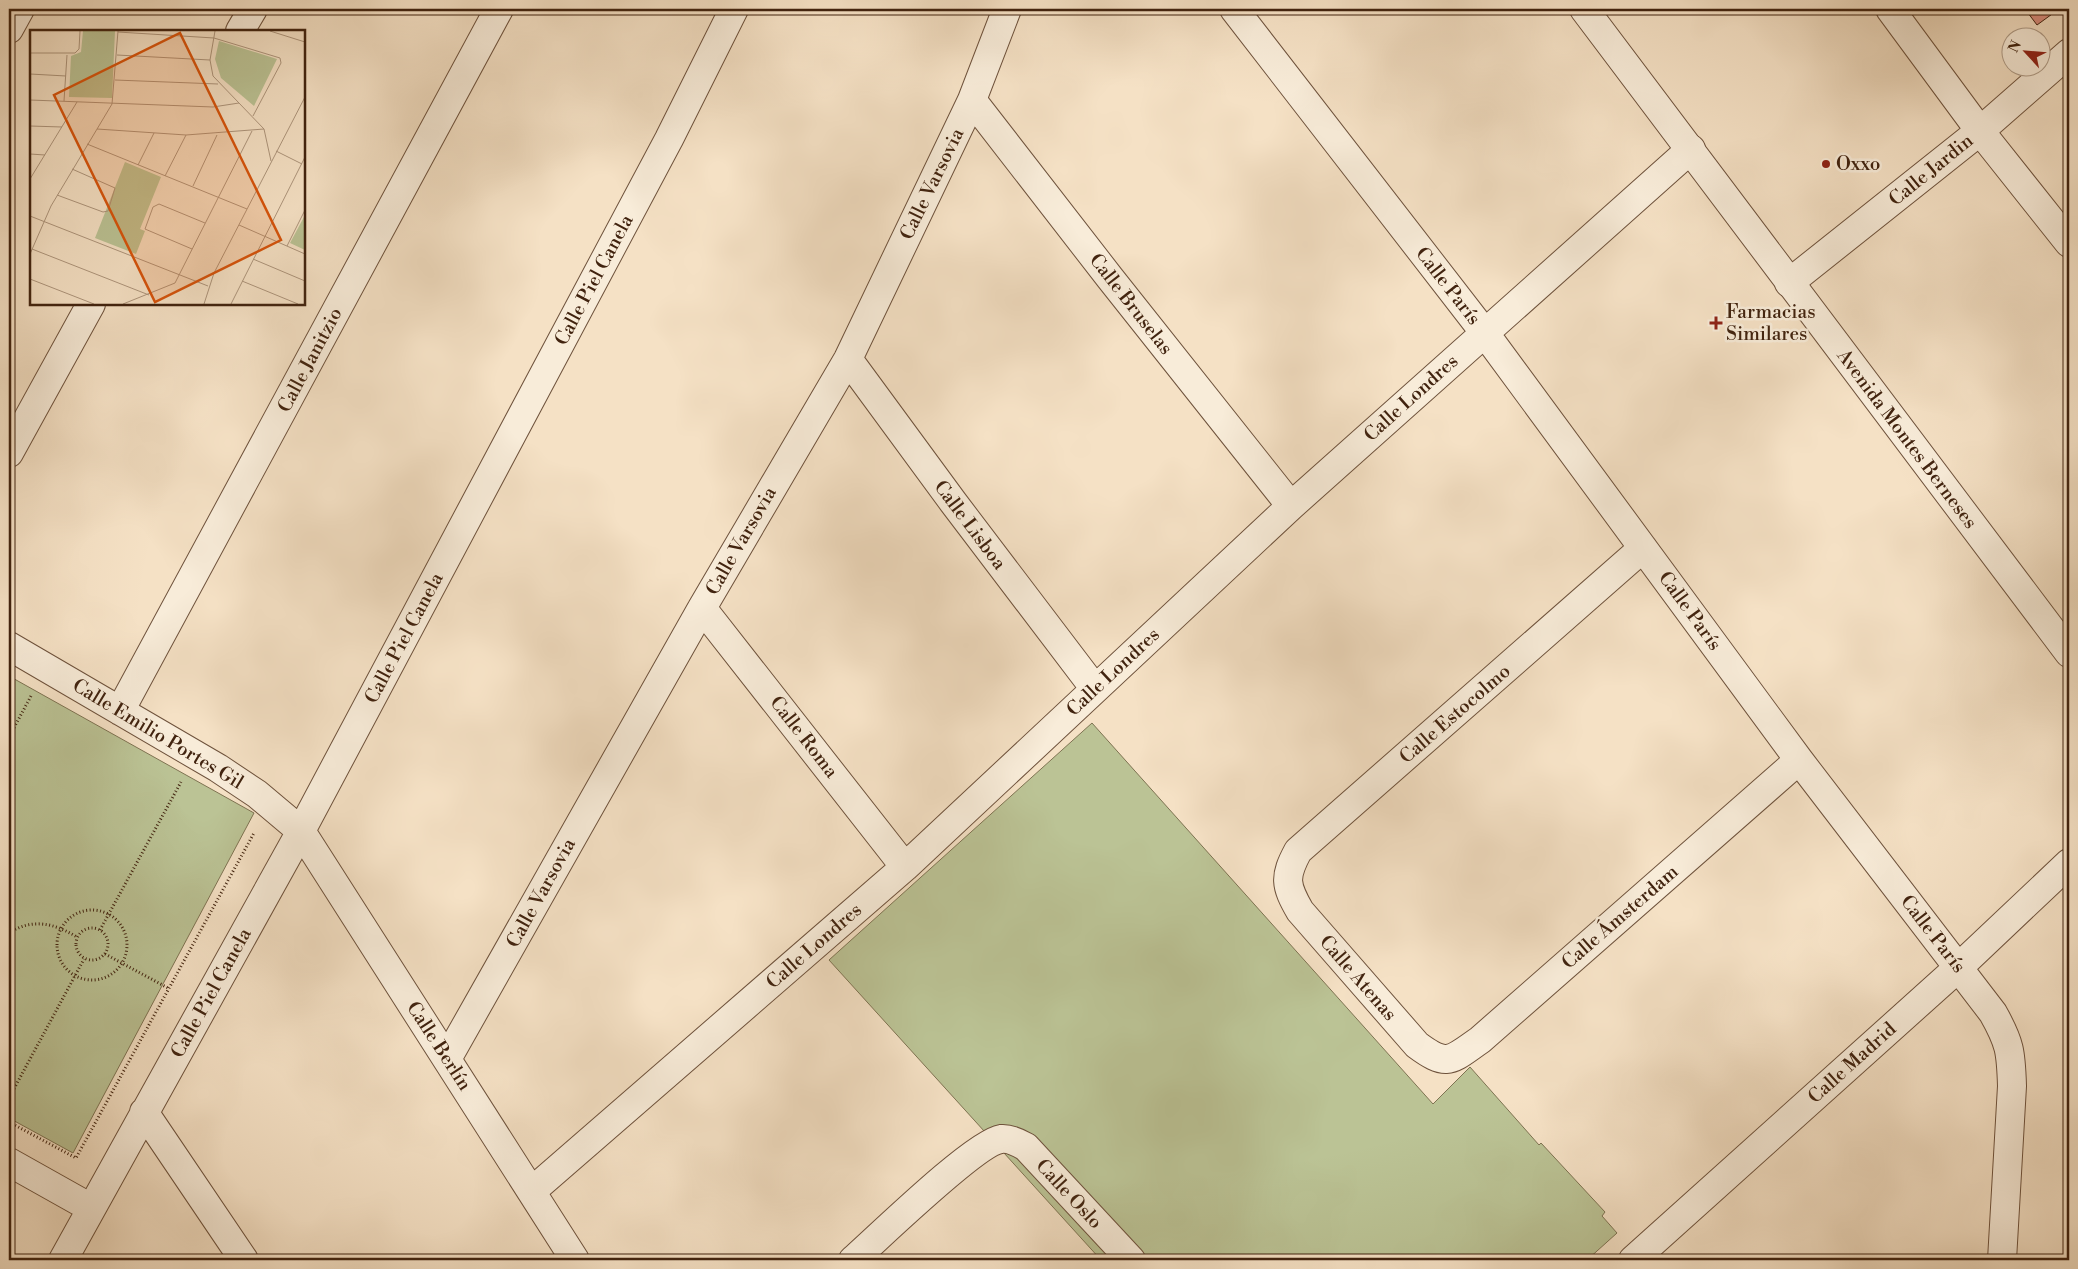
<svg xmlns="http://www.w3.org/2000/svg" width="2078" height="1269" viewBox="0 0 2078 1269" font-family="'Libre Bodoni',serif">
  <rect width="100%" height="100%" fill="#f5e1c5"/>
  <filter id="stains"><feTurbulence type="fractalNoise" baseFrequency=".004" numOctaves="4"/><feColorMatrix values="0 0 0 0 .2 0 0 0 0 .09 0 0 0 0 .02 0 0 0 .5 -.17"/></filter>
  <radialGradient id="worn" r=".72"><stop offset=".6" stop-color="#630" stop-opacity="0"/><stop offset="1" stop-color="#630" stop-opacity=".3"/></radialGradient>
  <!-- green -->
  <path fill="#bbc395" stroke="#7e7352" d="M9 676 254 813 73 1153 9 1118Z
    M1092 723 1433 1104 1470 1067 1539 1145 1541 1143 1605 1212 1602 1216 1617 1233 1587 1260H1101L829 960Z"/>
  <!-- building -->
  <path fill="#d98d7d" stroke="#41230f" d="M2025 9H2059L2037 25Z"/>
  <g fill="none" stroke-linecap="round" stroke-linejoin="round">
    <!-- minor casing -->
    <g stroke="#6e523c" stroke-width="30">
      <path id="minor" d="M1234 9 1484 332 1799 760 1993 1013C2010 1043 2011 1052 2012 1086L2002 1260
        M1890 9 1980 131 2069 243
        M9 29 20 9
        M240 31 253 9
        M972 100 1110 278 1291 506
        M1789 283 1980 131 2069 53
        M848 359 953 502 1095 689
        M9 453 91 304
        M1643 548 1298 851C1284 877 1285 885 1300 911L1417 1045C1448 1068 1451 1060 1480 1040L1799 760
        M702 608 905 867
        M9 646 218 768 257 794 301 831 575 1260
        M120 711 499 9
        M447 1059 702 608 848 359 972 100 1007 9
        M144 1112 244 1260
        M9 1162 91 1208
        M532 1191 905 867 1291 506 1691 149
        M63 1260 301 831 669 139 734 9
        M853 1260C878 1238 975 1143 1001 1139 1009 1138 1019 1143 1026 1147L1131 1260
        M1633 1260 1959 967 2069 863"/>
    </g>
    <!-- tertiary casing -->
    <g stroke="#6e523c" stroke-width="30">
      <path id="tertiary" d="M1584 9 2069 653"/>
    </g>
    <!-- path -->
    <path stroke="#41230f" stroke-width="3" stroke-dasharray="1 2.5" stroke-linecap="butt" d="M9 737 31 696
      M57 945a35 35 0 1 1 70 0a35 35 0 1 1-70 0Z
      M76 944a16 16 0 1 1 32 0a16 16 0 1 1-32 0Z
      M100 930 181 782
      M9 933C32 918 54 923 77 937
      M105 954 168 988
      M9 1098 84 959
      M9 1122 76 1158 254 833"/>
    <!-- minor -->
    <use href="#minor" stroke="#f8ecd9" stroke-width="28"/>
    <!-- tertiary -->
    <use href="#tertiary" stroke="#f8ecd9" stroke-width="28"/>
  </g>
  <!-- markers -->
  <g fill="#8f2418" stroke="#f8ecd9" stroke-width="2">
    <circle cx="1826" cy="164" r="5"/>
    <path d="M1713.5 315.5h5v5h5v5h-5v5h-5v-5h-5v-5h5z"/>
  </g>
  <g text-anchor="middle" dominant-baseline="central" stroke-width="5" stroke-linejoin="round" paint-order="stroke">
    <!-- poi labels -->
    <g font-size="19" fill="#41230f" stroke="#f8ecd9" text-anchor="start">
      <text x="1836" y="164">Oxxo</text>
      <text x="1726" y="312">Farmacias<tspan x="1726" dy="22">Similares</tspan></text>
    </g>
    <!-- street labels -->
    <g font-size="19" fill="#41230f" stroke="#f8ecd9">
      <text transform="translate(1931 170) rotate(-39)">Calle Jardin</text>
      <text transform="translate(932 184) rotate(-64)">Calle Varsovia</text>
      <text transform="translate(594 280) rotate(-62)">Calle Piel Canela</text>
      <text transform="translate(1448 286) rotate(52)">Calle París</text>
      <text transform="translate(1131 304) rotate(52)">Calle Bruselas</text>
      <text transform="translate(310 360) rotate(-62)">Calle Janitzio</text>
      <text transform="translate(1411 398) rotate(-42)">Calle Londres</text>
      <text transform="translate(1907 439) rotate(53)">Avenida Montes Berneses</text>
      <text transform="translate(970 525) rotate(53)">Calle Lisboa</text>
      <text transform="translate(741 541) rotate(-60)">Calle Varsovia</text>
      <text transform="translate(1690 611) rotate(54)">Calle París</text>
      <text transform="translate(404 638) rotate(-62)">Calle Piel Canela</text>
      <text transform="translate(1113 672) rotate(-43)">Calle Londres</text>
      <text transform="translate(1455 714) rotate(-41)">Calle Estocolmo</text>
      <text transform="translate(158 734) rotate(31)">Calle Emilio Portes Gil</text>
      <text transform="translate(804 737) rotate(52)">Calle Roma</text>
      <text transform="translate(541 893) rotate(-61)">Calle Varsovia</text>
      <text transform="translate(1620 917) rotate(-41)">Calle Ámsterdam</text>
      <text transform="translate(1933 934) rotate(52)">Calle París</text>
      <text transform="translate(814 946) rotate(-41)">Calle Londres</text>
      <text transform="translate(1358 978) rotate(49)">Calle Atenas</text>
      <text transform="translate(211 993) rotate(-61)">Calle Piel Canela</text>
      <text transform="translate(439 1046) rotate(57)">Calle Berlín</text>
      <text transform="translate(1852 1063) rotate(-42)">Calle Madrid</text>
      <text transform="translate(1069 1194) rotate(47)">Calle Oslo</text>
    </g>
  </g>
  <!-- overview -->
  <g transform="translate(30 30)">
    <rect width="275" height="275" fill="#f5e1c5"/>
    <path d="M53 1H85L82 68 39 67 41 26 51 22ZM189 11 247 29 224 76 191 48 185 29ZM95 132 131 147 110 199 115 201 106 224 65 208ZM275 185V220L260 213Z" fill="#bbc395"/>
    <path fill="none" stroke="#ad957c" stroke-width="1" d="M185 1 180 30 183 46 234 99 241 131M240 1 275 12M88 2 184 8 250 28 251 33 223 86M0 23H45L49 19 50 1M87 25 180 30M0 44 36 46M85 50 188 54M0 70 183 77 209 73M34 71 37 25M0 96 32 97M67 99 156 105 234 99M57 114 217 179M246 121 272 134M0 124 15 125M108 135 124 103M135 146 156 105M0 149 47 72M163 156 187 105M27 165 73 182 78 181 85 158 42 139M0 186 178 256M209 195 275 224M257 216 275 180M2 219 119 265M162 219 115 199 123 177 129 174 175 193M0 224 21 176 82 74 88 1M223 229 275 251M0 249 64 274M212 251 268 274M93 274 145 253 222 101M174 274 184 243 275 67M201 274 275 127"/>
    <path fill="#d7540c" fill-opacity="0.15" stroke="#d7540c" stroke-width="2.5" d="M150 3 251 210 125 272 24 65Z"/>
    <rect width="275" height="275" fill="none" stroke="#41230f" stroke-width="2.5"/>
  </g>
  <!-- margin -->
  <rect width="2078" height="1269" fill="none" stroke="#f5e1c5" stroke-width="30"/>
  <rect x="10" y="10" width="2058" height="1249" fill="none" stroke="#41230f" stroke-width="2.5"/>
  <rect x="15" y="15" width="2048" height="1239" fill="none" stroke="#41230f"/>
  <!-- north arrow -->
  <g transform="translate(2026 52) rotate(296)"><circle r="24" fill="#f8ecd9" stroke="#af9c88"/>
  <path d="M0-4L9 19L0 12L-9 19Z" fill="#8f2418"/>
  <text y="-8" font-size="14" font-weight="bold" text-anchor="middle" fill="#41230f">N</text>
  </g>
  <rect width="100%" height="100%" filter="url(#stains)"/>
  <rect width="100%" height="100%" fill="url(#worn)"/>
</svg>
